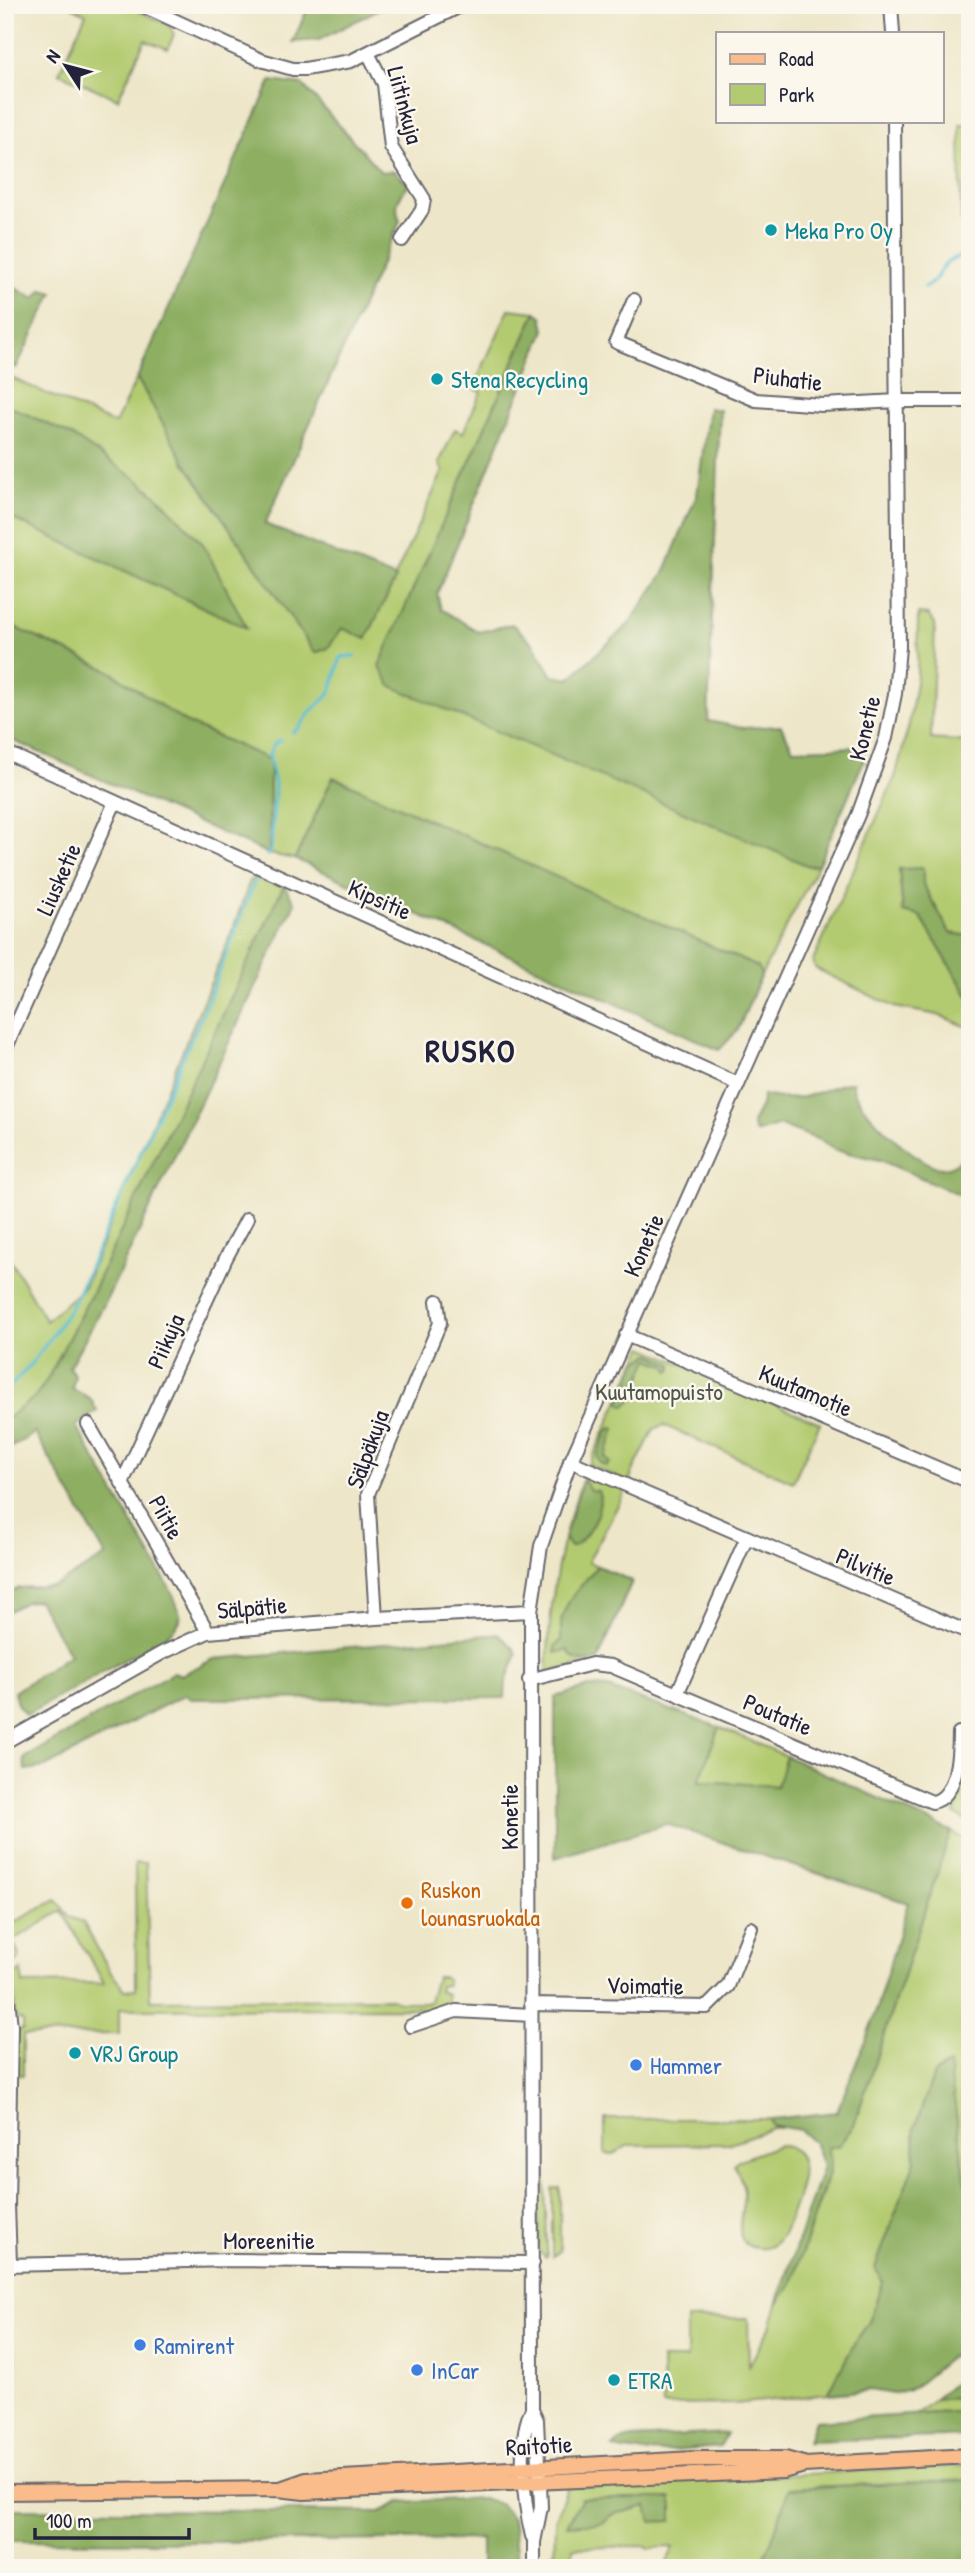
<svg xmlns="http://www.w3.org/2000/svg" width="975" height="2573" viewBox="0 0 975 2573" font-family="'Patrick Hand',sans-serif">
  <rect width="100%" height="100%" fill="#fbf7ec"/>
  <filter id="ink" filterUnits="userSpaceOnUse"><feTurbulence type="fractalNoise" baseFrequency=".0143" numOctaves="2"/><feDisplacementMap in="SourceGraphic" scale="14" xChannelSelector="R" yChannelSelector="G"/><feConvolveMatrix kernelMatrix="1 2 1 2 8 2 1 2 1" color-interpolation-filters="sRGB"/></filter>
  <filter id="wash" filterUnits="userSpaceOnUse"><feTurbulence type="fractalNoise" baseFrequency=".00686" numOctaves="4" result="noise"/><feDisplacementMap in="SourceGraphic" scale="28" xChannelSelector="R" yChannelSelector="G"/><feGaussianBlur stdDeviation="1.57" result="paint"/><feColorMatrix in="noise" values="0 0 0 0 0 0 0 0 0 0 0 0 0 0 0 0 0 1.4 0 .05"/><feComposite in="paint" operator="in"/></filter>
  <g filter="url(#wash)">
    <rect width="100%" height="100%" fill="#ede6c8"/>
    <!-- green -->
    <path fill="#b3cb70" stroke="#6a7656" stroke-width="2" fill-rule="evenodd" d="M68 5H125L169 25 174 34 168 49 145 40 118 99 59 73 86 14Z
      M960 124H970V221H961Z
      M509 309 536 312 379 667 808 866 818 865 761 976 758 967 333 777 295 859 269 854 270 760 185 722 108 670 5 623V515L246 627 203 544 160 499 139 481 71 435 5 404V375L115 424 137 378 185 463 315 653 328 648 342 628 367 638 443 471 439 463 455 429 463 433 481 392 473 388Z
      M918 614 928 615 935 624 931 739 970 742V936L950 933 923 884 899 869 903 912 920 916 970 999V1028L938 1015 894 1007 815 968 813 961 895 777 909 725 917 676Z
      M261 875 284 885 91 1295 47 1380 35 1397 5 1420V1380L9 1376 5 1370V1251L46 1321 84 1287 232 932 250 880Z
      M643 1347 820 1423 793 1482 663 1425 654 1429 632 1473 629 1483 589 1465Z
      M586 1473 626 1490 588 1562 632 1581 598 1660 547 1673C549 1616 555 1562 573 1508 577 1497 580 1482 586 1473Z
      M719 1727 786 1756 777 1786 698 1781Z
      M970 1745V1823L955 1814Z
      M951 1831 970 1843V2212L948 2064 934 2074 914 2130 915 2161 876 2268 883 2282 869 2322 855 2342 828 2394 735 2404 663 2405 662 2359H687V2319L748 2318 749 2366 770 2327 777 2304 791 2285 829 2174 831 2161 826 2148 839 2145 854 2125Z
      M135 1863H146L150 1998 152 2000 392 1998 399 2002H429L436 1977H442L447 1980V1985L440 1986 439 1991 447 1994V2012H423L422 2008 119 2009V2034L23 2035V2075H18L15 2072V2032L23 2029V2021L15 2018 14 1975 21 1970 23 1984 104 1983 62 1911 12 1941 20 1955 18 1961 13 1964 8 1963 5 1959V1913L13 1923 56 1900 70 1917 83 1922 111 1973 125 1990 136 1989Z
      M605 2119H772V2125L782 2128H772L728 2144 629 2145 613 2154H605Z
      M779 2145C824 2150 792 2208 784 2233 776 2244 771 2250 757 2248 728 2245 745 2209 744 2191 743 2182 738 2174 734 2165L737 2161Z
      M545 2171 547 2256 545 2257 539 2251 538 2181Z
      M560 2188V2251L552 2257V2189Z
      M970 2398V2411L916 2414 935 2399Z
      M970 2465V2480L790 2488 772 2540 759 2568H664L674 2547 648 2548 647 2546 573 2548V2568H554L555 2522 567 2487ZM582 2498H671L672 2520 648 2506 611 2515Z"/>
    <!-- forest -->
    <path fill="#8eaf62" stroke="#58684e" stroke-width="2" d="M309 5H387L319 40 293 42Z
      M271 81 303 85 381 172 394 171 409 184C399 197 393 205 400 221L265 524 396 578 366 639 342 628 328 648 315 653 185 463 137 378Z
      M5 278 10 285 35 299 42 290 53 293 16 368 5 363Z
      M536 312 542 316 545 330 437 594 441 609 479 632 512 624 532 642 553 676 569 679 629 624 664 573 697 495 709 408 720 410 708 721 744 728 781 726 793 749 862 747 864 760 818 865 809 866 391 686 379 666Z
      M5 404 71 435 139 481 160 499 203 544 247 628 5 515Z
      M5 623 108 670 185 722 270 760 269 854 5 737Z
      M333 777 758 967 761 976 738 1030 719 1050 295 859Z
      M923 868V884L950 933 970 936V999L920 916 903 912 899 869Z
      M284 885 295 903 105 1303 69 1367 75 1376 72 1389 90 1398 97 1411 76 1426 173 1594C181 1619 187 1618 165 1637L26 1715 17 1704 14 1692 70 1655 38 1600 25 1602 5 1613V1595L19 1588 54 1586 106 1556 35 1433 5 1451V1420L35 1397 47 1380 91 1295Z
      M853 1082C847 1102 922 1169 943 1168 955 1167 962 1158 970 1151V1199L880 1160 835 1150 817 1139 780 1125 755 1133 752 1123 761 1106 763 1095C776 1098 790 1100 803 1097 821 1093 835 1084 853 1082Z
      M651 1354 672 1364V1370L669 1371 667 1366 649 1359 631 1400 625 1406 619 1402 637 1361Z
      M611 1428 615 1429 605 1457 610 1463 606 1466 600 1463 597 1456 607 1431Z
      M585 1481 590 1490 598 1491C606 1506 586 1544 570 1547L564 1538 582 1482Z
      M597 1566 632 1581 598 1660C585 1661 574 1664 568 1650L555 1653V1647L561 1640V1620L570 1599Z
      M498 1634 513 1647 517 1654 506 1681 505 1698 190 1699 186 1694 45 1767 25 1770 24 1758 174 1672 181 1675 214 1659Z
      M589 1687 608 1688 719 1727 699 1781 777 1786 786 1756 951 1831 854 2125 839 2145 827 2148 831 2161 828 2174 791 2285 777 2304 823 2166 814 2142 805 2134 800 2130 772 2125 770 2121 772 2119 837 2112 873 2020 908 1903 666 1824 555 1858V1697Z
      M949 2064 970 2212V2341L913 2388 893 2394 870 2390 828 2394 855 2342 869 2322 883 2282 875 2268 915 2161 914 2130 934 2074Z
      M970 2370V2398L935 2399Z
      M970 2411V2436L808 2441 815 2421Z
      M727 2433 720 2447 646 2453 613 2448 620 2441 632 2438Z
      M970 2480V2568H759L772 2540 789 2488Z
      M483 2498 500 2504 512 2519 518 2568H481V2539L201 2542 5 2541V2509L380 2512 401 2502Z
      M582 2498H672V2521L651 2522 647 2506 611 2515 603 2523 567 2525Z"/>
    <g fill="none" stroke-linecap="round" stroke-linejoin="round">
      <!-- stream -->
      <path stroke="#51bace" stroke-width="3.5" d="M925 287C938 282 938 270 948 262 954 258 963 255 970 252
        M293 732 299 728 312 710 327 697 332 688 341 657 354 656
        M267 855 271 850 275 784 269 756 273 745 280 740
        M5 1391C34 1365 55 1332 75 1300L205 1008 255 880"/>
    </g>
  </g>
  <g filter="url(#ink)">
    <g fill="none" stroke-linecap="round" stroke-linejoin="round">
      <!-- minor casing -->
      <g stroke="#69676c" stroke-width="16">
        <path id="minor" d="M141 5 261 60 293 69H305L351 61 462 5
          M891 5 893 33
          M368 53 384 84 391 147 424 199 422 210 402 240
          M634 300 616 342 756 400 822 405 898 401H970
          M5 752 738 1084
          M5 1050 115 802
          M626 1335 970 1482
          M88 1424 208 1632
          M570 1461 970 1633
          M123 1481 226 1258 247 1219
          M376 1618 368 1494 440 1323 437 1301
          M529 1680 592 1664 611 1666 932 1802C957 1798 959 1754 959 1733
          M677 1694 747 1537
          M5 1742 162 1653 208 1632 376 1618 531 1611
          M5 1972 11 2026 8 2206 10 2264
          M531 2004 707 2007 728 1986 751 1928
          M411 2026 456 2011 531 2015
          M5 2265 233 2260 533 2263
          M532 2409C516 2440 524 2503 532 2536
          M534 2568V2542L541 2507 537 2420 532 2409 531 1611 541 1546 569 1465 858 815 886 738 895 694 899 647 894 121"/>
      </g>
      <!-- major casing -->
      <g stroke="#69676c" stroke-width="18">
        <path id="major" d="M283 2488 306 2480 694 2459H785L803 2464
          M5 2492 278 2489 304 2492 783 2471 804 2465 970 2456"/>
      </g>
      <!-- minor -->
      <use href="#minor" stroke="#fff" stroke-width="12"/>
      <!-- major -->
      <use href="#major" stroke="#fabc8b" stroke-width="14"/>
    </g>
  </g>
  <!-- markers -->
  <g fill="#0f9aa8" stroke="#fbf7ec" stroke-width="2.5">
    <circle cx="771" cy="230" r="7"/>
    <circle cx="437" cy="379" r="7"/>
    <circle cx="75" cy="2053" r="7"/>
    <circle cx="614" cy="2380" r="7"/>
  </g>
  <circle fill="#e8710a" stroke="#fbf7ec" stroke-width="2.5" cx="407" cy="1903" r="7"/>
  <g fill="#3f7fe0" stroke="#fbf7ec" stroke-width="2.5">
    <circle cx="636" cy="2065" r="7"/>
    <circle cx="140" cy="2345" r="7"/>
    <circle cx="417" cy="2370" r="7"/>
  </g>
  <g text-anchor="middle" dominant-baseline="central" stroke-width="5" stroke-linejoin="round" paint-order="stroke">
    <!-- street labels -->
    <g font-size="24" fill="#22223b" stroke="#fbf7ec">
      <text transform="translate(406 105) rotate(75)">Liitinkuja</text>
      <text transform="translate(788 378) rotate(7)">Piuhatie</text>
      <text transform="translate(864 728) rotate(-76)">Konetie</text>
      <text transform="translate(58 879) rotate(-66)">Liusketie</text>
      <text transform="translate(380 899) rotate(24)">Kipsitie</text>
      <text transform="translate(643 1245) rotate(-66)">Konetie</text>
      <text transform="translate(165 1341) rotate(-66)">Piikuja</text>
      <text transform="translate(806 1390) rotate(23)">Kuutamotie</text>
      <text transform="translate(367 1449) rotate(-70)">Sälpäkuja</text>
      <text transform="translate(167 1517) rotate(61)">Piitie</text>
      <text transform="translate(866 1566) rotate(23)">Pilvitie</text>
      <text transform="translate(252 1607) rotate(-5)">Sälpätie</text>
      <text transform="translate(778 1714) rotate(23)">Poutatie</text>
      <text transform="translate(509 1817) rotate(-90)">Konetie</text>
      <text transform="translate(645 1985) rotate(1)">Voimatie</text>
      <text x="269" y="2240">Moreenitie</text>
      <text transform="translate(539 2445) rotate(-3)">Raitotie</text>
    </g>
    <!-- culture labels -->
    <g font-size="24" fill="#0d838f" stroke="#fbf7ec" text-anchor="start">
      <text x="785" y="230">Meka Pro Oy</text>
      <text x="451" y="379">Stena Recycling</text>
      <text x="89" y="2053">VRJ Group</text>
      <text x="628" y="2380">ETRA</text>
    </g>
    <!-- park labels -->
    <g font-size="24" fill="#4e554b" stroke="#fbf7ec">
      <text x="659" y="1391">Kuutamopuisto</text>
    </g>
    <!-- food labels -->
    <g font-size="24" fill="#c56008" stroke="#fbf7ec" text-anchor="start">
      <text x="421" y="1889">Ruskon<tspan x="421" dy="28">lounasruokala</tspan></text>
    </g>
    <!-- shop labels -->
    <g font-size="24" fill="#366cbe" stroke="#fbf7ec" text-anchor="start">
      <text x="650" y="2065">Hammer</text>
      <text x="154" y="2345">Ramirent</text>
      <text x="431" y="2370">InCar</text>
    </g>
    <!-- district labels -->
    <g font-size="32" font-weight="bold" letter-spacing="2" fill="#22223b" stroke="#fbf7ec">
      <text x="471" y="1050">RUSKO</text>
    </g>
  </g>
  <!-- margin -->
  <rect width="975" height="2573" fill="none" stroke="#fbf7ec" stroke-width="28"/>
  <!-- legend -->
  <rect x="716" y="32" width="228" height="91" fill="#fbf7ec" stroke="#a4a2a5" stroke-width="2"/>
  <rect x="730" y="54" width="35" height="10" fill="#fabc8b" stroke="#a4a2a5" stroke-width="2"/>
  <text x="779" y="66" font-size="21" fill="#22223b">Road</text>
  <rect x="730" y="84" width="35" height="21" fill="#b3cb70" stroke="#a4a2a5" stroke-width="2"/>
  <text x="779" y="102" font-size="21" fill="#22223b">Park</text>
  <!-- north arrow -->
  <g transform="translate(66 66) rotate(306)" stroke="#fbf7ec" stroke-width="5" paint-order="stroke">
  <path d="M0-5L12 26L0 18L-12 26Z" fill="#22223b"/>
  <text y="-10" font-size="19" font-weight="bold" text-anchor="middle" fill="#22223b">N</text>
  </g>
  <!-- scale -->
  <path d="M35 2528v10h154v-10" fill="none" stroke="#22223b" stroke-width="3.5"/>
  <text x="46" y="2528" font-size="21" fill="#22223b" stroke="#fbf7ec" stroke-width="5" paint-order="stroke">100 m</text>
</svg>
